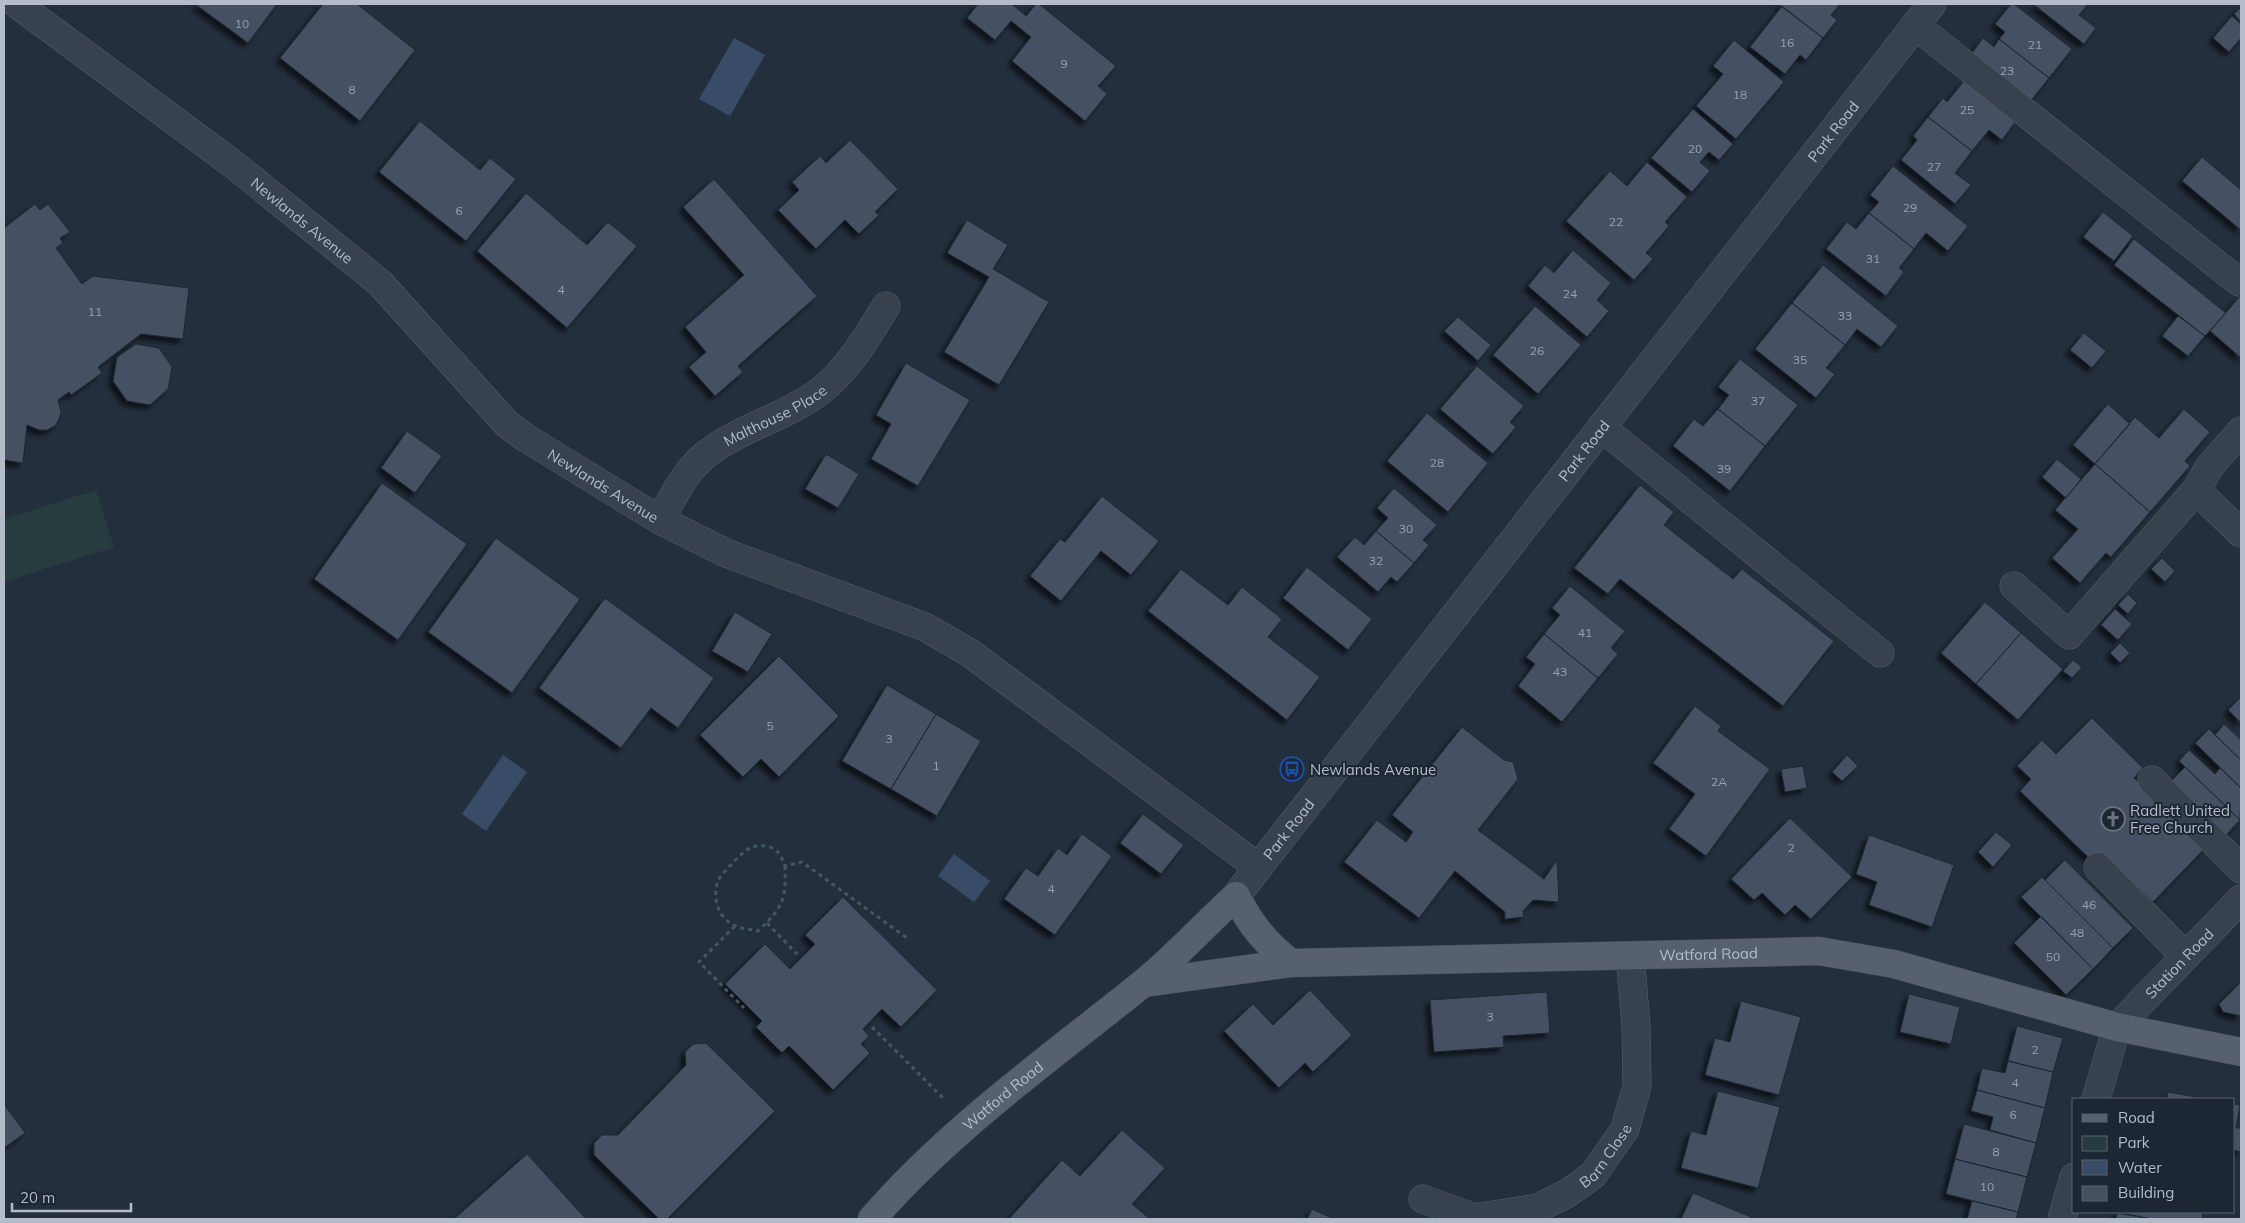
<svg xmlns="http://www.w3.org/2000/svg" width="2245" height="1223" viewBox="0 0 2245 1223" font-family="Mulish,sans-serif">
  <defs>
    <filter id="shadow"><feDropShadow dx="-4.5" dy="4.5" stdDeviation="2.5" flood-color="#0009"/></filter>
  </defs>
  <rect width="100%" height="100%" fill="#242f3e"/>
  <!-- green -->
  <path fill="#263c3f" d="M96 490 114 547 4 582V519Z"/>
  <!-- water -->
  <path fill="#394c67" d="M734 38 765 55 730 116 699 99Z
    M503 755 527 772 486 831 462 814Z
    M954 854 990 881 974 902 938 876Z"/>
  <!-- building -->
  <path fill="#455162" stroke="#1f2835" filter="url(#shadow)" d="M195 4H277L248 43Z
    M323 4H357L415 50 360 121 280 58Z
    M978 4H1012L1026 16 1036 4H1039L1116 66 1098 86 1107 94 1085 121 1012 61 1031 37 1011 21 995 40 967 18Z
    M1778 4H1840L1831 15 1837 20 1823 38Z
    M2011 4H2014L2072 49 2049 78 1999 39 2005 32 1995 24Z
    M2033 4H2088L2079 15 2096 28 2084 44Z
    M1782 6 1823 38 1806 60 1800 55 1785 74 1750 47Z
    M2241 7V22L2234 14Z
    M2232 16 2241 24V38L2229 52 2213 38Z
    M1983 38 1994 47 1999 39 2049 78 2025 108 1966 61Z
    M1734 40 1784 82 1736 139 1696 106 1723 74 1713 66Z
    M1964 81 2015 122 2002 140 1989 130 1972 151 1928 117 1943 98 1947 102Z
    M1693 109 1733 144 1719 160 1709 152 1700 162 1710 171 1692 192 1651 158Z
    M1928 117 1972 151 1955 173 1971 185 1955 204 1901 160 1917 140 1913 136Z
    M420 121 480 170 490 158 516 179 466 241 379 172Z
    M850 140 898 189 875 212 879 215 859 234 845 220 816 249 778 210 799 190 792 182 820 156 826 163Z
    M2202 157 2241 190V230L2182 181Z
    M1647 162 1687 197 1665 222 1669 226 1646 253 1653 259 1634 280 1566 221 1610 171 1627 186Z
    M1893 166 1968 226 1948 251 1926 233 1914 249 1869 213 1879 202 1870 195Z
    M714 179 817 296 738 366 743 372 715 396 689 367 706 352 685 327 744 275 683 207Z
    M526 193 587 245 608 222 637 246 567 328 477 251Z
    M35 204 40 210 48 204 70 232 60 238 63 243 56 248 82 284 93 276 189 288 183 339 141 334 98 367 102 373 71 395 69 392 58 400 61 412 59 419 55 426 47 430H39L27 425 23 463 4 460V228Z
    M2103 212 2133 236 2114 261 2083 237Z
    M1869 213 1914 249 1899 268 1904 272 1886 296 1826 249 1847 222 1856 229Z
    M967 220 1008 245 993 269 1049 302 999 385 944 352 989 277 947 253Z
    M2134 239 2226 313 2205 336 2114 265Z
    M1573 250 1611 283 1597 300 1609 311 1587 337 1528 286 1545 265 1554 273Z
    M1823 265 1898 326 1881 347 1857 329 1845 345 1792 303Z
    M2241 295V358L2210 331Z
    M1792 303 1845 345 1826 368 1835 374 1816 398 1755 349Z
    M1535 306 1581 345 1538 394 1493 355Z
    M2178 316 2205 336 2188 356 2162 336Z
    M1458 317 1491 345 1478 361 1444 331Z
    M2084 333 2106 351 2092 368 2070 350Z
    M136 344 159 348 172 367 168 389 150 405 127 401 113 381 117 357Z
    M1740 359 1798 405 1765 446 1718 409 1729 395 1718 387Z
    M906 363 970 400 918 486 871 459 891 424 876 415Z
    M1477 366 1524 406 1510 422 1516 427 1493 454 1440 409Z
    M2108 404 2130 424 2095 464 2073 445Z
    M1718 409 1765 446 1730 491 1673 446 1694 419 1703 426Z
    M2184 409 2210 432 2185 461 2190 466 2150 512 2095 464 2135 417 2159 438Z
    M1427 413 1488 463 1448 512 1387 461Z
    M407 431 442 456 415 493 381 468Z
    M826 454 859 474 838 508 805 489Z
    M2057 459 2081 479 2066 498 2042 477Z
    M2095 464 2150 512 2111 557 2106 553 2080 583 2052 558 2078 529 2055 510Z
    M382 483 467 544 398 640 314 579Z
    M1640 485 1674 512 1664 525 1733 579 1742 569 1834 641 1783 706 1620 579 1608 594 1574 568Z
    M1394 488 1437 525 1423 540 1429 545 1414 563 1376 531 1388 518 1377 508Z
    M1102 496 1159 541 1131 575 1101 551 1061 601 1030 576 1060 539 1065 542Z
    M1376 531 1414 563 1397 582 1391 577 1378 592 1337 557 1355 537 1364 545Z
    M496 538 580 599 512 693 428 632Z
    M2162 558 2175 571 2165 582 2151 569Z
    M1307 567 1372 619 1348 650 1283 598Z
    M1181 569 1228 605 1242 587 1282 619 1268 637 1320 677 1287 720 1148 611Z
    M1570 586 1625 631 1611 648 1618 654 1598 678 1544 634 1560 615 1552 608Z
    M2128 594 2137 603 2128 614 2118 605Z
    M605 598 714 678 678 728 651 708 621 748 539 688Z
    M1985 602 2021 633 1976 684 1941 653Z
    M2115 609 2132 624 2118 640 2101 625Z
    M735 612 772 634 748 672 712 651Z
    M2021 633 2063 669 2018 720 1976 684Z
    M1544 634 1598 678 1562 722 1518 686 1535 664 1526 657Z
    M2120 643 2130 653 2120 663 2110 653Z
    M779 656 839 716 779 777 761 759 743 777 700 735Z
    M2073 660 2082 667 2072 678 2063 671Z
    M887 685 936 714 891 789 842 761Z
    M2241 697V723L2228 710Z
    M1695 706 1721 726 1718 731 1770 769 1706 856 1669 829 1695 794 1653 763Z
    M936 714 981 741 937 816 891 789Z
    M2092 718 2143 768 2134 778 2206 847 2153 902 2103 854 2094 863 2020 791 2031 779 2017 766 2042 740 2056 754Z
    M2224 724 2241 740V760L2215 735Z
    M1462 727 1504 760 1513 762 1518 779 1478 830 1544 879 1557 860 1559 902 1533 900 1523 911 1524 917 1505 919V912L1455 871 1419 918 1344 862 1377 820 1406 842 1413 832 1392 815Z
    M2209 729 2241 760V788L2195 743Z
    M2189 750 2215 774 2220 768 2241 788 2240 820 2179 761Z
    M1847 755 1858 766 1842 781 1832 772Z
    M1803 766 1807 788 1785 792 1781 769Z
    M2185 767 2240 820 2225 836 2170 782Z
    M1143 814 1184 845 1161 874 1120 843Z
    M1790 818 1852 877 1811 919 1795 905 1785 915 1762 893 1754 900 1731 879Z
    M1996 832 2012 845 1993 867 1978 852Z
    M1082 834 1112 856 1055 935 1004 899 1026 868 1038 876 1058 848 1067 855Z
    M1869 835 1954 865 1932 927 1869 905 1877 882 1856 874Z
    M2065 860 2133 928 2113 948 2045 880Z
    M2042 877 2113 948 2093 969 2021 897Z
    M843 897 937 990 901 1027 882 1009 863 1029 869 1036 861 1044 870 1053 833 1090 789 1046 782 1053 756 1027 762 1021 725 984 765 944 790 969 815 944 805 935Z
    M2041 916 2093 969 2066 995 2014 943Z
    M2241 982V1016L2223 1012 2219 1004Z
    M1310 990 1352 1035 1313 1072 1305 1063 1279 1088 1224 1031 1253 1004 1273 1025Z
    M1547 992 1550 1033 1503 1036 1504 1047 1434 1052 1430 1000Z
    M1909 994 1960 1007 1951 1044 1900 1032Z
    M1741 1001 1801 1017 1779 1095 1705 1075 1715 1038 1730 1042Z
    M2017 1026 2063 1038 2053 1072 2008 1061Z
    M706 1043 775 1111 667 1219H659L594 1155V1143L602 1135H618L686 1065 685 1052 693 1044Z
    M2008 1061 2053 1072 2045 1108 1977 1090 1982 1068 2005 1073Z
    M1977 1090 2045 1108 2036 1143 1990 1130 1993 1117 1971 1111Z
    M1718 1091 1780 1107 1758 1188 1681 1168 1691 1131 1706 1135Z
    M2168 1092 2207 1099H2167Z
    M4 1104 25 1133 4 1148Z
    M2234 1104 2240 1105 2236 1128H2241V1152L2234 1150Z
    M1964 1124 2036 1143 2027 1177 1955 1159Z
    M1122 1130 1165 1168 1132 1204 1150 1219H1009L1062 1160 1080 1176Z
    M527 1154 586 1219H454Z
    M1955 1159 2027 1177 2018 1212 1946 1194Z
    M1693 1193 1751 1217 1750 1219H1681Z
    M1972 1201 2018 1212 2016 1219H1967Z
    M1312 1209 1334 1219H1307Z
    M2118 1212H2203L2202 1219H2151Z
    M2117 1213 2151 1219H2116Z"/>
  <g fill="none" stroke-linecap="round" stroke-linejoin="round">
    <!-- minor casing -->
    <g stroke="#565f6c" stroke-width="29">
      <g id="minor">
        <path id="s1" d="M17 4 233 164 380 283 507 424 526 438 660 520 726 553 925 627 970 653 1258 867"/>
        <path d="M1915 25 2239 282"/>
        <path d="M1601 427 1880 653"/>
        <path d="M2196 490 2241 533"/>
        <path id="s2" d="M660 520C670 503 679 483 692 468 721 433 782 420 819 392 848 370 867 337 886 306"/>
        <path d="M2014 586 2069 635 2196 490 2210 466 2241 431"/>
        <path d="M2152 780 2241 869"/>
        <path d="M2098 867 2185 956"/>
        <path id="s3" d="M1236 896 1932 4"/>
        <path id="s4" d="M2096 1099 2117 1027 2241 899"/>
        <path id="s5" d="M1423 1199 1475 1218 1538 1208 1568 1193 1593 1175 1625 1129 1637 1086 1636 1026 1630 956"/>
        <path d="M2062 1219 2074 1177"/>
      </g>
    </g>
    <!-- major casing -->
    <g stroke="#414a57" stroke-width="29">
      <g id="major">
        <path id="s6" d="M1144 983 1291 963 1819 951 1894 964 2117 1027 2241 1052"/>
        <path id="s7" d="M872 1219C950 1129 1049 1059 1141 985 1175 958 1204 925 1236 896 1250 924 1266 944 1291 963"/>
      </g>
    </g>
    <!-- path -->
    <path stroke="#44595c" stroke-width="3" stroke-dasharray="4 4" stroke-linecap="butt" d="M785 866C786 901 783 907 758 931 751 929 742 929 736 926 718 919 712 898 718 881 720 875 744 850 750 848 756 845 766 845 772 848 780 851 782 859 785 866L802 862 907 938
      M767 923 797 954
      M735 926 699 962 744 1008
      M872 1027 944 1099"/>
    <!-- minor -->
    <use href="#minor" stroke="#38414e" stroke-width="28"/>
    <!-- major -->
    <use href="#major" stroke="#56606e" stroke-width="28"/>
  </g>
  <!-- icons -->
  <defs>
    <g id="bus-ring" transform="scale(1.25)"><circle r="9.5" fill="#1d2633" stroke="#1a4fb4" stroke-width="1.5"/><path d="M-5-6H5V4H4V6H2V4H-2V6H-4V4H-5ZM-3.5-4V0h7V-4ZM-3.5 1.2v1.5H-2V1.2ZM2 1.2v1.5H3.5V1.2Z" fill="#1a4fb4"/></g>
    <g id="church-ring" transform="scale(1.25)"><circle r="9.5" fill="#1d2633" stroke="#6b7280" stroke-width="1.5"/><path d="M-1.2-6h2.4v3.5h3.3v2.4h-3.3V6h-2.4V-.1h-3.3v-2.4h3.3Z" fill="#6b7280"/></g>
  </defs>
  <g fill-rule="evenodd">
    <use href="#bus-ring" x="1292" y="769"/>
    <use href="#church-ring" x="2113" y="819"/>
  </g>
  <g text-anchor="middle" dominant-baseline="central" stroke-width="4" stroke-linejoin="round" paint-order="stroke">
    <!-- number labels -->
    <g font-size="12" fill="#98a1af">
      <text x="242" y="23">10</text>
      <text x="1787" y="42">16</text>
      <text x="2035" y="44">21</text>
      <text x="1064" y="63">9</text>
      <text x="2007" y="70">23</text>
      <text x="352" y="89">8</text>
      <text x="1740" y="94">18</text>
      <text x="1967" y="109">25</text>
      <text x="1695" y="148">20</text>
      <text x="1934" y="166">27</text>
      <text x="1910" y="207">29</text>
      <text x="459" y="210">6</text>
      <text x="1616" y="221">22</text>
      <text x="1873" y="258">31</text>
      <text x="561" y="289">4</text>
      <text x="1570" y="293">24</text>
      <text x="95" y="311">11</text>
      <text x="1845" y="315">33</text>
      <text x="1537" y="350">26</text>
      <text x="1800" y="359">35</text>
      <text x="1758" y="400">37</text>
      <text x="1437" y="462">28</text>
      <text x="1724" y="468">39</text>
      <text x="1406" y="528">30</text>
      <text x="1376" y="560">32</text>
      <text x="1585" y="632">41</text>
      <text x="1560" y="671">43</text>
      <text x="770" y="725">5</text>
      <text x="889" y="738">3</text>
      <text x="936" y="765">1</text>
      <text x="1719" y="781">2A</text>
      <text x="1791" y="847">2</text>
      <text x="1051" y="888">4</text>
      <text x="2089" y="904">46</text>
      <text x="2077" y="932">48</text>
      <text x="2053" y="956">50</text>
      <text x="1490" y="1016">3</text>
      <text x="2035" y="1049">2</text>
      <text x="2015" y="1082">4</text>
      <text x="2013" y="1114">6</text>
      <text x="1996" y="1151">8</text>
      <text x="1987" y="1186">10</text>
    </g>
    <!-- street labels -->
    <g font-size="15" fill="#b4bcc9" stroke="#1d2633">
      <text stroke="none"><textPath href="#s3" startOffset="970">Park Road</textPath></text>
      <text stroke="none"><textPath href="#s1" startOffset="358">Newlands Avenue</textPath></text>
      <text stroke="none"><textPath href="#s2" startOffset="160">Malthouse Place</textPath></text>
      <text stroke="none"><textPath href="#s3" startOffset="565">Park Road</textPath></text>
      <text stroke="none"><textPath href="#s1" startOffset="762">Newlands Avenue</textPath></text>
      <text stroke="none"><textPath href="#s3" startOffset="85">Park Road</textPath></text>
      <text stroke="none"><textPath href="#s6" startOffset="566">Watford Road</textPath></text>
      <text stroke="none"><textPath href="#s4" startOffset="164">Station Road</textPath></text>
      <text stroke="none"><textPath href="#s7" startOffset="180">Watford Road</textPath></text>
      <text stroke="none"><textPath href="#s5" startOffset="206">Barn Close</textPath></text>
    </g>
    <!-- poi labels -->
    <g font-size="15" fill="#b4bcc9" stroke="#1d2633" text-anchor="start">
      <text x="1310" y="769">Newlands Avenue</text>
      <text x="2130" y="810">Radlett United<tspan x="2130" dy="17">Free Church</tspan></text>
    </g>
  </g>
  <!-- border -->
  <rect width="2245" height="1223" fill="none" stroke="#b4bcc9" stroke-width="10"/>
  <!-- legend -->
  <rect x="2072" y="1098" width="162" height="115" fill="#1d2633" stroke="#59626f"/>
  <rect x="2082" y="1114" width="25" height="8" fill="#56606e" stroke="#59626f"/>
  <text x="2118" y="1123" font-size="15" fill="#b4bcc9">Road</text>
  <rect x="2082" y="1136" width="25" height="15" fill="#263c3f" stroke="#59626f"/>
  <text x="2118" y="1148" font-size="15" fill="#b4bcc9">Park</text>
  <rect x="2082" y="1160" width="25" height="15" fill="#394c67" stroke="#59626f"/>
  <text x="2118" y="1173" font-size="15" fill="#b4bcc9">Water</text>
  <rect x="2082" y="1186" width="25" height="15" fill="#455162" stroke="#59626f"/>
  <text x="2118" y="1198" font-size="15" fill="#b4bcc9">Building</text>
  <!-- scale -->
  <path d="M12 1203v8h119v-8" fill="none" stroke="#b4bcc9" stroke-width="2.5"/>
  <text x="20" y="1203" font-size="15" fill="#b4bcc9" stroke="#1d2633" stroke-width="4" paint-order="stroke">20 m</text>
</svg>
